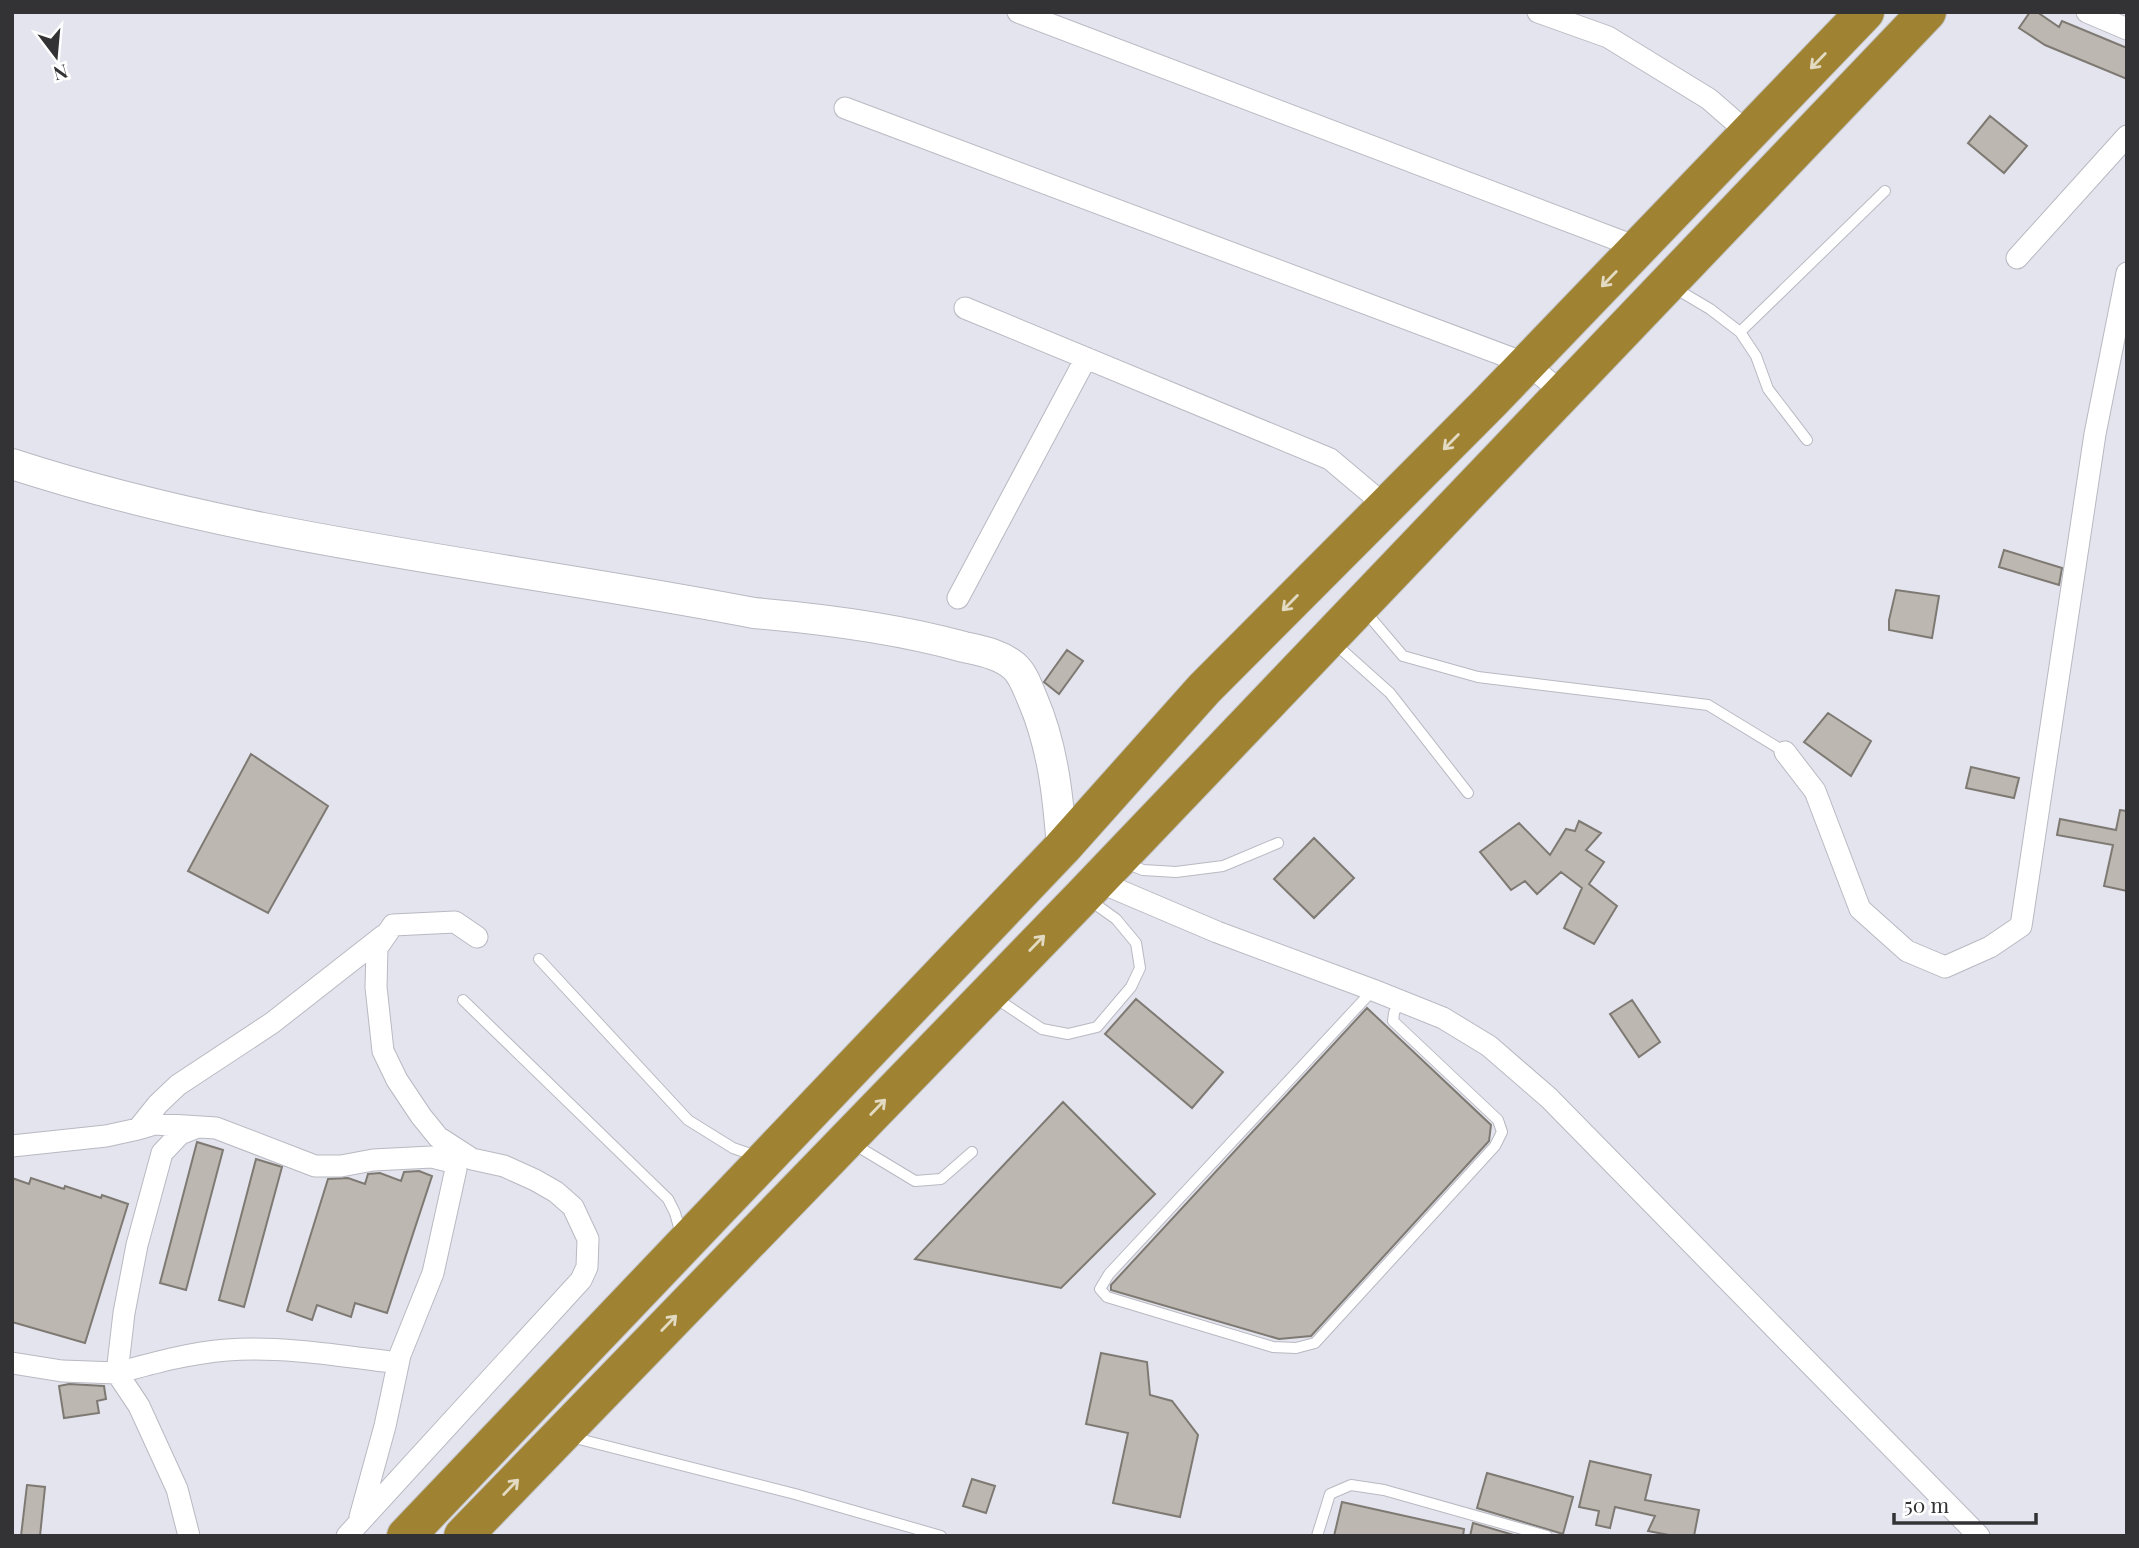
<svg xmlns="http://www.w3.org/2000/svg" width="2139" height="1548" viewBox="0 0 2139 1548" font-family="'Playfair Display',serif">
  <rect width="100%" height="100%" fill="#e3e4ed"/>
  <!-- building -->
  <path fill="#bcb7b0" stroke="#7e7a73" stroke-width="2" d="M2030 12H2037L2059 27 2062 21 2127 48V79L2045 45 2019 28Z
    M1990 116 2027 146 2004 173 1968 143Z
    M2004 550 2062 568 2059 585 1999 567Z
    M1896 590 1939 596 1932 638 1889 630V620Z
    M1067 650 1083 661 1059 694 1044 682Z
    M1828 713 1871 741 1851 776 1804 742Z
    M251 754 328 806 268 913 188 871Z
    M1971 767 2019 778 2014 798 1966 788Z
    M2120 810 2127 811V891L2104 886 2113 845 2057 835 2060 819 2116 830Z
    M1579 821 1601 833 1586 850 1604 862 1589 884 1617 906 1594 944 1564 928 1582 888 1561 872 1537 894 1525 881 1511 890 1480 852 1519 823 1550 855 1566 829 1575 831Z
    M1314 838 1354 878 1314 918 1274 879Z
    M1136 999 1223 1072 1192 1108 1105 1034Z
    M1632 1000 1660 1042 1639 1057 1610 1014Z
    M1367 1008 1491 1125 1489 1141 1311 1336 1279 1339 1111 1290V1285Z
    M1063 1102 1155 1194 1061 1288 915 1259Z
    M197 1142 223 1150 186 1290 160 1283Z
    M256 1159 282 1167 244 1307 219 1300Z
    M419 1171 432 1176 387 1313 355 1303 351 1317 317 1305 312 1320 287 1311 328 1179 348 1178 365 1184 368 1174 380 1173 401 1181 404 1172Z
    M12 1178 29 1184 31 1178 64 1189 65 1186 101 1198 102 1195 128 1204 85 1343 12 1322Z
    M1101 1353 1147 1362 1150 1395 1172 1401 1198 1435 1180 1517 1113 1503 1128 1433 1086 1424Z
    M69 1384 104 1386 106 1399 97 1401 99 1413 64 1418 59 1386Z
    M1590 1461 1651 1475 1645 1500 1699 1510 1694 1536H1674L1648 1531 1655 1516 1615 1507 1610 1528 1596 1525 1599 1511 1579 1507Z
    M1487 1473 1573 1497 1563 1534 1477 1508Z
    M972 1479 995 1486 986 1513 963 1506Z
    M27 1485 45 1487 40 1536H21Z
    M1342 1502 1464 1529 1463 1536H1334Z
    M1473 1523 1517 1536H1470Z"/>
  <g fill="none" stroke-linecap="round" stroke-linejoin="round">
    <!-- lane casing -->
    <g stroke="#b8b9c2" stroke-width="12">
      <path id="lane" d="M1673 287 1710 309 1740 332 1756 356 1768 389 1807 440
        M1740 332 1885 191
        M1364 610 1403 656 1478 677 1708 705 1785 752
        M1333 642 1390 693 1468 793
        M1123 862 1143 870 1176 872 1223 866 1278 843
        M539 959 688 1120 733 1148 756 1156
        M1373 990 1109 1274 1100 1289 1107 1297 1273 1347 1296 1348 1315 1343 1495 1146 1502 1132 1498 1120 1393 1021 1394 1013 1400 1000
        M994 997 1042 1029 1068 1034 1097 1027 1131 987 1140 968 1136 943 1116 919 1088 899
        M463 1000 668 1199 675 1213 681 1234
        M852 1143 915 1181 941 1179 972 1152
        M571 1437 795 1494 941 1536
        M1317 1536 1330 1494 1351 1485 1384 1490 1547 1536"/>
    </g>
    <!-- street casing -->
    <g stroke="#b8b9c2" stroke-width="23">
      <path id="street" d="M1018 12 1639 248
        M1538 12 1608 37 1709 99 1748 133
        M2087 12 2127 29
        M845 108 1527 364 1563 393
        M2017 258 2127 136
        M965 308 1330 459 1387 507
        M958 598 1086 358
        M1785 752 1815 791 1860 909 1907 951 1945 967 1990 947 2021 926 2095 434 2127 273
        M1097 881 1217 932 1373 990 1443 1018 1489 1046 1549 1098 1979 1536
        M198 1127 180 1134 162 1153 137 1245 124 1313 117 1373C153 1363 189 1353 227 1350 283 1346 342 1356 398 1363
        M138 1129 155 1124 216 1128 315 1166H341L373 1160 432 1157 452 1162 456 1169 433 1273 400 1355 385 1426 360 1517
        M12 1146 106 1136 138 1129 158 1104 178 1085 272 1023 383 936
        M12 1363 62 1371 117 1373 139 1406 177 1489 189 1536
        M347 1536 581 1280 587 1267 588 1239 573 1207 556 1192 535 1180 504 1166 472 1159 438 1137 421 1116 397 1080 383 1051 376 987 377 948 393 925 455 922 477 937"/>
    </g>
    <!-- secondary casing -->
    <g stroke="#b8b9c2" stroke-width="32">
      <path id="secondary" d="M12 464C252 542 507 565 754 613 825 619 896 628 964 647 981 651 1000 654 1014 666 1023 674 1027 686 1032 698 1053 746 1058 796 1062 848"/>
    </g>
    <!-- highway casing -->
    <g stroke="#c2c2c3" stroke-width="40">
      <path id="highway" d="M406 1536 1062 848 1204 689 1490 402 1865 12
        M463 1536 1083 896 1927 12"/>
    </g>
    <!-- lane -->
    <use href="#lane" stroke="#fff" stroke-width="10"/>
    <!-- street -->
    <use href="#street" stroke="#fff" stroke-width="21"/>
    <!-- secondary -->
    <use href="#secondary" stroke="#fff" stroke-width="30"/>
    <!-- highway -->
    <use href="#highway" stroke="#9f8332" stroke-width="38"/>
  </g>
  <!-- one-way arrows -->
  <defs><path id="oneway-shaft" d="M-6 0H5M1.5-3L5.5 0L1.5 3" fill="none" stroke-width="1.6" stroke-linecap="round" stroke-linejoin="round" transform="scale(1.75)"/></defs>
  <g stroke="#e2dac2">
    <use href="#oneway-shaft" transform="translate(1818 61) rotate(134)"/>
    <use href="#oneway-shaft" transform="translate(1609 279) rotate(134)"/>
    <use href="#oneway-shaft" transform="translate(1451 442) rotate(135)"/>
    <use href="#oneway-shaft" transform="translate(1290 603) rotate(135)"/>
    <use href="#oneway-shaft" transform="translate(1037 943) rotate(-46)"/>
    <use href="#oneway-shaft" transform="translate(878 1107) rotate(-46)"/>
    <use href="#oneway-shaft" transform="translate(669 1323) rotate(-46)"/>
    <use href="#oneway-shaft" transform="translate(511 1487) rotate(-46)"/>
  </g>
  <!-- border -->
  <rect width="2139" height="1548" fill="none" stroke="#333336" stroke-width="28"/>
  <!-- north arrow -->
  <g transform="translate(56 56) rotate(164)" stroke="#ffffff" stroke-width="5" paint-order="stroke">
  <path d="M0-5L12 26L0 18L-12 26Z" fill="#333336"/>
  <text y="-10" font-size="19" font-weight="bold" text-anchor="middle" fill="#333336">N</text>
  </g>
  <!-- scale -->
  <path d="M1894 1513v10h142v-10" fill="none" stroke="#333336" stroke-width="3.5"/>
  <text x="1904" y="1513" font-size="21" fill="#333336" stroke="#ffffff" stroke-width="5" paint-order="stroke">50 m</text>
</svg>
